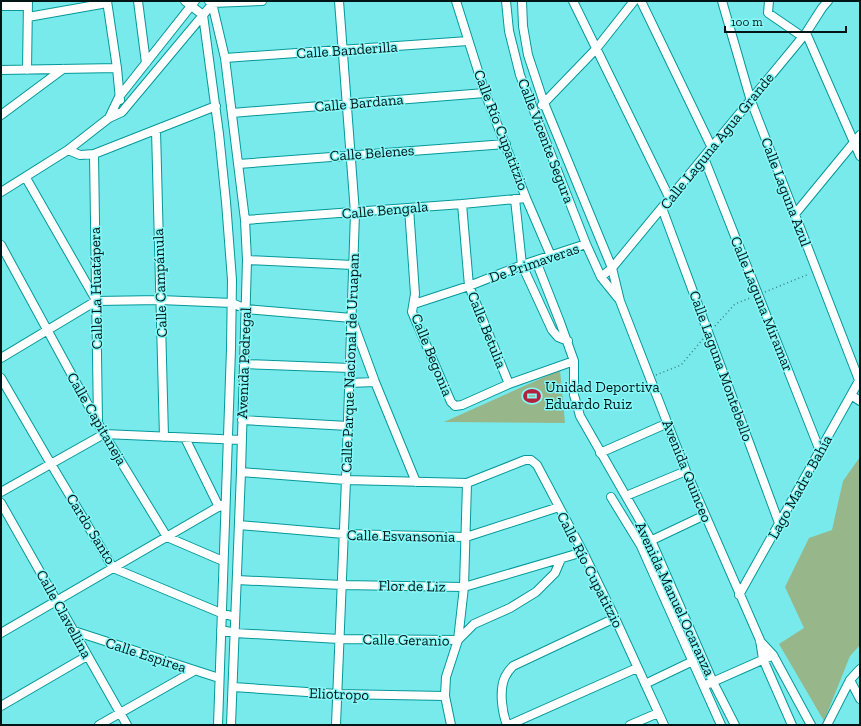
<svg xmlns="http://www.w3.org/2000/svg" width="861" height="726" viewBox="0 0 861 726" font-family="'Zilla Slab',serif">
  <rect width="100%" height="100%" fill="#78eaeb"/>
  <!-- green -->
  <path fill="#97b689" d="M560 370 565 423 444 422Z
    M860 457V645L850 656 824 721 779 644 804 628 785 587 809 538 832 530 843 481Z"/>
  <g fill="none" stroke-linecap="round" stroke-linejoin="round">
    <!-- minor casing -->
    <g stroke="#059899" stroke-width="10">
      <path id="minor" d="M107 1 117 68 120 100
        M138 1 146 63
        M185 1 203 15 219 134 226 202 232 280 231 349 218 725
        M209 1 212 3 225 58 245 220 247 260 241 472 231 725
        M456 1 485 93 526 198 551 256
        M506 1 509 31 520 75 586 244 601 277 618 298
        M522 1 523 26 528 55 544 103 612 268 620 301 686 471 760 640 763 659 792 725
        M573 1 670 199
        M641 1 712 148
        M722 1 751 101 859 380
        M769 1 768 13 803 37
        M212 3 262 1
        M1 6H28
        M28 17 107 3
        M806 33 860 156
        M225 58 468 41
        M1 70 117 68
        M27 70 28 1
        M542 105 596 49 634 1
        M232 113 485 93
        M1 115 63 69
        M109 118 119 97 195 1
        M156 130 164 437
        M68 150 80 155 94 154 216 106
        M94 154 98 422
        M704 158 820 451
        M238 164 506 144
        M26 178 96 300
        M1 192 68 150 109 118 122 112 214 2
        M515 199 522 265 552 330 558 337 568 341
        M462 204 469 286 509 384
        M409 208 415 294 412 312 451 402 455 406 462 405 509 384 574 361
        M662 208 779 523
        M795 214 860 135
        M245 220 462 204 526 198
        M1 245 104 434 167 537 223 561
        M247 260 353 265
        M536 261 560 322 574 361V395L580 416 651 540 713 682 735 725
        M601 277 612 268 806 33 822 8 828 1
        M414 304 469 286 522 265 586 244
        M353 322 375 382 416 482
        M1 358 96 301 160 300 232 303 246 309 352 318
        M244 364 350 368
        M1 378 51 464 113 568 221 613 235 617
        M349 383 375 382
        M851 395 860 401
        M242 420 348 426
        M185 438 219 507
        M600 453 668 423
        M241 472 346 480 467 483 525 460H531L537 465 583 552 615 618 664 725
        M1 492 104 434 242 440
        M626 496 686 471
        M611 497 641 546 721 725
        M1 503 127 725
        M239 525 344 534 466 537 559 507
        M648 542 705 515
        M237 580 342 585 464 587 583 552
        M739 595 860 379
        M221 630 235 633 339 639 458 640 474 624 510 608 536 592 555 573 561 559
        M74 631 219 678
        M1 633 225 503
        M760 641 773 655 811 725
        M850 680 860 699
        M645 684 693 661
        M708 684 769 657
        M233 687 337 694 445 696
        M1 706 87 656
        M99 725 194 671
        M336 725 346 480 355 213 339 1
        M451 725 445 696 446 677 458 640 464 587 467 483
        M507 725C502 712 499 690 505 677 507 673 510 669 513 666L615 618
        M509 725 637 668
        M630 725 658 713
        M827 725 850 680 860 669"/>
    </g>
    <!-- path -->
    <path stroke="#3c7f80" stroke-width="1.5" stroke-dasharray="1 3" stroke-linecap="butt" d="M765 292 809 274
      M715 326 735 304 750 298
      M656 375 681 365 703 339"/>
    <!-- minor -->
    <use href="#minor" stroke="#fff" stroke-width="8"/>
  </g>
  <!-- icons -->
  <defs>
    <g id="stadium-bare" transform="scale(1.38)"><path d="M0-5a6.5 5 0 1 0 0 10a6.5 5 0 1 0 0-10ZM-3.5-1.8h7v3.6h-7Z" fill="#b3213f" stroke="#86f8f8" stroke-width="2.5" paint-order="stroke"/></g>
  </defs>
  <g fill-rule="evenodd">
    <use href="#stadium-bare" x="532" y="396"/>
  </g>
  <g text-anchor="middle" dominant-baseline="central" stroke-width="3" stroke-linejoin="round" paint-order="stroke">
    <!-- street labels -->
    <g font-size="15" fill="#001515" stroke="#86f8f8">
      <text transform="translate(347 50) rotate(-4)">Calle Banderilla</text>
      <text transform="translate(359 103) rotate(-5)">Calle Bardana</text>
      <text transform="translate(501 130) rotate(69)">Calle Río Cupatitzio</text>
      <text transform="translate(546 141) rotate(69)">Calle Vicente Segura</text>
      <text transform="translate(717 141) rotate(-51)">Calle Laguna Agua Grande</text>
      <text transform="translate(372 153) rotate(-4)">Calle Belenes</text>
      <text transform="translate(786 192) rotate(69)">Calle Laguna Azul</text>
      <text transform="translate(385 210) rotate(-5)">Calle Bengala</text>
      <text transform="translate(534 263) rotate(-19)">De Primaveras</text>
      <text transform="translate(160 283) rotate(-92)">Calle Campánula</text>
      <text transform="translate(96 288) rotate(-91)">Calle La Huatápera</text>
      <text transform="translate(762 304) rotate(68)">Calle Laguna Miramar</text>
      <text transform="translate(487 330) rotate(68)">Calle Betulia</text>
      <text transform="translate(432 355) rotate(68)">Calle Begonia</text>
      <text transform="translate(244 363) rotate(-88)">Avenida Pedregal</text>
      <text transform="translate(350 363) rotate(-88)">Calle Parque Nacional de Uruapan</text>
      <text transform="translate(721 366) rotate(70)">Calle Laguna Montebello</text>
      <text transform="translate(97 419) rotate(60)">Calle Capitaneja</text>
      <text transform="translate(687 471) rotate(68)">Avenida Quinceo</text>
      <text transform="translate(800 487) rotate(-61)">Lago Madre Bahía</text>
      <text transform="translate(91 529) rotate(58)">Cardo Santo</text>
      <text transform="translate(401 536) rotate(1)">Calle Esvansonia</text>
      <text transform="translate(590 570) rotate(63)">Calle Río Cupatitzio</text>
      <text transform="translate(412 586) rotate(1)">Flor de Liz</text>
      <text transform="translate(675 599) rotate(65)">Avenida Manuel Ocaranza</text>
      <text transform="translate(64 614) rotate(61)">Calle Clavellina</text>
      <text transform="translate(406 640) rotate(1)">Calle Geranio</text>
      <text transform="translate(146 655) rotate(18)">Calle Espirea</text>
      <text transform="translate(339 694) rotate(2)">Eliotropo</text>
    </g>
    <!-- poi labels -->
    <g font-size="15" fill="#001515" stroke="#86f8f8" text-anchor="start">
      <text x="545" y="387">Unidad Deportiva<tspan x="545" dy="17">Eduardo Ruiz</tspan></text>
    </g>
  </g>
  <!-- border -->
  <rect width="861" height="726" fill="none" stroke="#001515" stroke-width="4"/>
  <!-- scale -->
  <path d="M725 26v6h121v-6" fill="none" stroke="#001515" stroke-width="2"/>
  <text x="731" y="26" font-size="12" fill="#001515" stroke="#86f8f8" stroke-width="3" paint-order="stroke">100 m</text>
</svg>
